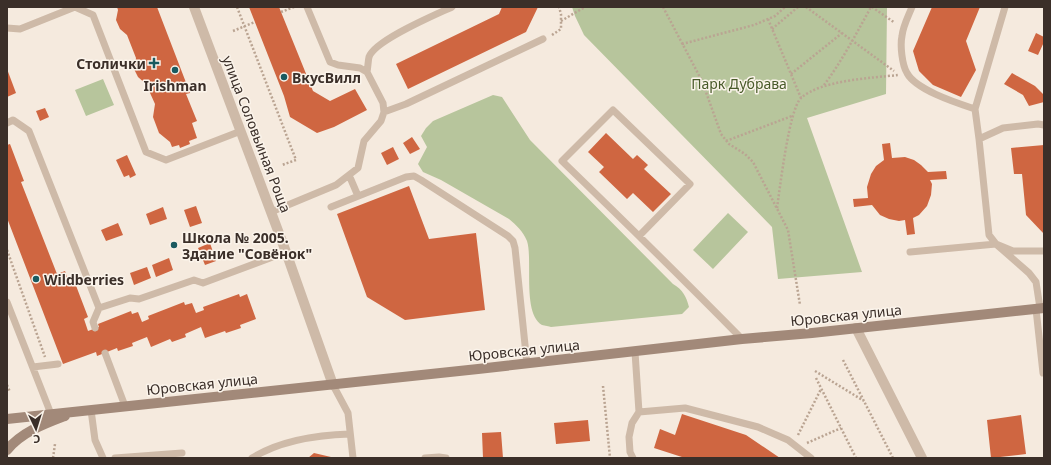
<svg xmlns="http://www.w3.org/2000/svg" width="1051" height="465" viewBox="0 0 1051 465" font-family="'Noto Sans',sans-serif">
  <rect width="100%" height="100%" fill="#f5eade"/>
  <!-- green -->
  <path fill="#b7c59c" d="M572 7H887L886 94 807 118 862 272 778 279 772 227 584 35 575 16Z
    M103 79 114 105 86 116 75 90Z
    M493 95 502 97 530 140 673 284C683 290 686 296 689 307L682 314 551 327C549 326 545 326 542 325 522 314 533 259 527 241 523 231 516 225 509 219L441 180 423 172 418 164 427 147 421 136 426 128 433 121Z
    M728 213 748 232 713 269 693 250Z"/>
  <!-- building -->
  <path fill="#cf6641" d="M117 7H157L190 93 186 94 197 121 192 123 197 138 189 141 190 144 180 148 179 145 172 147 170 142 159 133 153 117 155 104 146 84 138 77 134 69 136 58 127 35 120 29 116 20 118 10Z
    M249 7H279L313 91 330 101 355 89 367 110 334 127 317 133 290 117 284 96Z
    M502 7H538L526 32 408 89 396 64 499 14Z
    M932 7H980L966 41 976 70 961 97 933 85 919 71 913 51Z
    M1036 33 1044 37V42L1038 55 1028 51Z
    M7 69 16 93 7 97Z
    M1012 73 1035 86 1043 94 1044 102 1029 106 1023 95 1004 84Z
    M45 108 49 117 40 121 36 111Z
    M606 133 633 159 637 155 648 165 644 169 671 194 653 212 633 193 627 199 599 172 604 167 588 152Z
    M412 137 420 149 410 154 403 143Z
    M890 143 892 158 905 157 914 160 921 165 928 172 946 171 947 179 930 180 932 184 931 195 927 206 919 215 913 218 915 234 907 235 905 220 899 221 889 219 880 215 872 205 854 207 853 199 868 198 867 187 871 174 876 166 884 160 882 144Z
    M10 144 24 181 21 182 57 274 65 271 70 285 75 283 88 317 84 319 88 331 99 327 98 324 131 311 132 314 138 312 142 322 149 319 148 316 184 302 185 305 192 303 196 313 204 310 203 307 239 294 240 297 247 294 256 319 240 325 241 328 226 333 225 331 205 338 201 327 185 334 186 337 172 342 170 339 151 347 147 337 132 343 133 346 118 351 117 348 97 356 96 352 63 364 7 218V145Z
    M1044 145V234L1026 215 1022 174H1014L1011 148Z
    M393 147 399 159 387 165 381 153Z
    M127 155 136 175 130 178 129 175 124 177 116 160Z
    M409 186 429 239 476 233 485 310 405 320 367 297 337 214Z
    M196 206 202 223 190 227 184 210Z
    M163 207 167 219 150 225 146 214Z
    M118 223 123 235 106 241 101 230Z
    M210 243 216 261 205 265 198 248Z
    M169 258 173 270 156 277 152 265Z
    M147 267 151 278 134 285 130 273Z
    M682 414 746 435 780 458H685L654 448 660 429 675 435Z
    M1021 415 1026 454 991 458 987 420Z
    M588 420 590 441 556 444 554 423Z
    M501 432 503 458H483L482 433Z
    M314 453 331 457V458H308Z"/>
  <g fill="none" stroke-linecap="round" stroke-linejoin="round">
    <!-- path -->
    <path stroke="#baa492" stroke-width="2.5" stroke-dasharray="2 2" stroke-linecap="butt" d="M237 7 296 160 282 165
      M663 7 702 81 721 134 729 144 745 154 753 162 788 230 800 305
      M806 7 894 71
      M872 7 895 23
      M281 12 294 7
      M768 19 801 98
      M561 21 585 7
      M772 29 798 7
      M233 31 255 22
      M552 35 561 29V14L559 7
      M682 44 754 25 775 16 785 7
      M791 74 842 33
      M824 85C842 61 856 34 871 7
      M726 141 792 116
      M777 208C780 188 789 109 801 98 821 80 872 78 898 75
      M7 250 45 357
      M843 360 893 458
      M815 371 864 401
      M816 378 856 458
      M7 385 10 392
      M603 386 610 458
      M798 435 821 389
      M807 443 841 428
      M53 458 55 444"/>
    <!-- lane -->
    <path stroke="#cebaa8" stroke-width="7" d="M912 7C908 17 903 26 902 36 900 45 902 65 907 73 916 90 957 103 975 109
      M7 28 20 29 75 7 93 15 146 152 166 160 241 131
      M367 72C368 67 368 61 369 57 375 40 435 15 452 7
      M384 112 406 104 543 39
      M7 123 13 120 29 131 99 308 130 298 139 299 194 280 203 283 286 252
      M1044 125 1038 124 1003 128 979 139 989 235 996 244 1013 251H1044
      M979 139 975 109 1005 7
      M349 175 358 196
      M331 207 406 177 414 176 421 180 508 236 513 241 515 248 527 364
      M271 212 336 185 358 168 364 141 381 121 384 112 383 103 367 72 360 68 338 65 330 62 307 7
      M639 236 690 184 613 110 562 161C623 220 683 279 742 339
      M910 252 996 244 1029 273 1036 282 1040 308
      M7 302 51 414
      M1036 309 1043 373
      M95 328 93 322 99 308
      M105 353 125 406
      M33 367 58 364
      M333 385 348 413 353 458
      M91 410 95 440 103 458
      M639 412 685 408 758 427 788 440 811 458
      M115 458 182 453
      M252 458C281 440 317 435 350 434
      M425 458 439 457 446 458
      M633 458 630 452 629 437 632 423 639 412 635 352"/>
    <!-- street -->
    <path stroke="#cebaa8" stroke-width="10" d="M194 7 286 252 333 385
      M856 328 922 458"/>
    <!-- secondary -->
    <path stroke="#a28979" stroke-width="10" d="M7 419 478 369 742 339 812 333 1044 308
      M7 450C22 432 44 424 65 416"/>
  </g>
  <!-- markers -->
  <g fill="#1a5a60" stroke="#fbf4eb" stroke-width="1.5">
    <path d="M152 57h4v4h4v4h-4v4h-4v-4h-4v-4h4z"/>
    <circle cx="175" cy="70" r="4"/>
    <circle cx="284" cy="77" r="4"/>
    <circle cx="174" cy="245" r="4"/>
    <circle cx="36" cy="279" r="4"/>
  </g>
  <g text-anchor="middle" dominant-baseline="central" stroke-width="3" stroke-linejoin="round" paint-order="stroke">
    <!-- poi labels -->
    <g font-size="14" font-weight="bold" fill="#3b2f29" stroke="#fbf4eb" text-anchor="start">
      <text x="146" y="63" text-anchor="end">Столички</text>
      <text x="292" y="77">ВкусВилл</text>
      <text x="175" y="85" text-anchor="middle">Irishman</text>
      <text x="182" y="237">Школа № 2005.<tspan x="182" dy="16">Здание "Совёнок"</tspan></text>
      <text x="44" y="279">Wildberries</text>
    </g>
    <!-- park labels -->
    <g font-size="14" fill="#495b2a" stroke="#fbf4eb">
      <text x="739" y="83">Парк Дубрава</text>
    </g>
    <!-- street labels -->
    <g font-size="14" fill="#3b2f29" stroke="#fbf4eb">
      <text transform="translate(257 134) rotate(69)">улица Соловьиная Роща</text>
      <text transform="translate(846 315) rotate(-6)">Юровская улица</text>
      <text transform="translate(524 350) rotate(-6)">Юровская улица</text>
      <text transform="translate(202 384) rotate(-6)">Юровская улица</text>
    </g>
  </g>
  <!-- border -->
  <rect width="1051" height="465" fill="none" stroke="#3b2f29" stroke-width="16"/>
  <!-- north arrow -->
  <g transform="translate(36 429) rotate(176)" stroke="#fbf4eb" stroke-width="3" paint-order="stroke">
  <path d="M0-3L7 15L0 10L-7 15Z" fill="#3b2f29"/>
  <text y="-6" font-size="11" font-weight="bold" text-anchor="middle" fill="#3b2f29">С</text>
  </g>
</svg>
